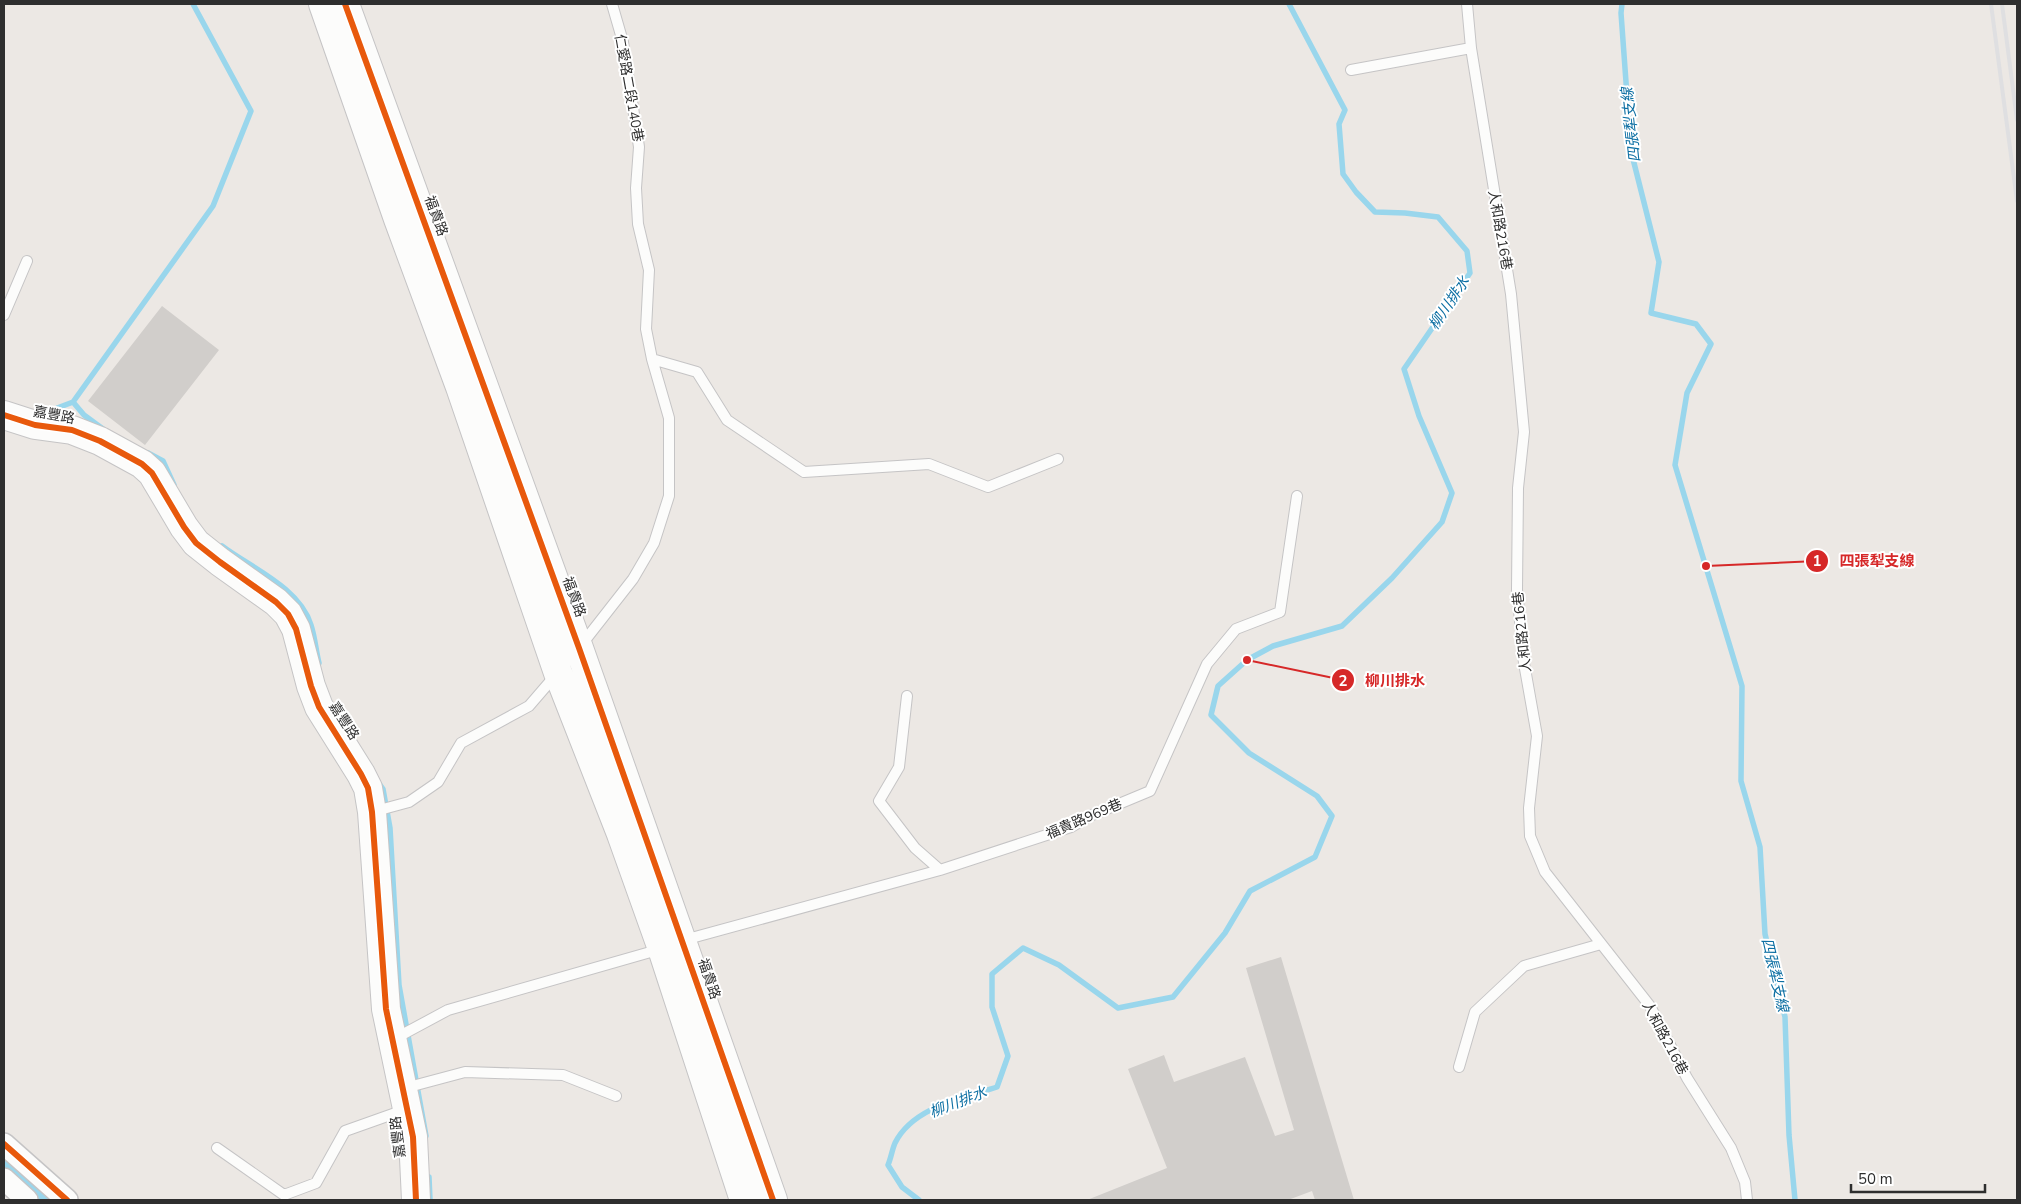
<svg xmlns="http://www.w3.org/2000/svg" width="2021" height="1204" viewBox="0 0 2021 1204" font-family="'Nunito Sans','Noto Sans TC',sans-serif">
  <rect width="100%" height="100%" fill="#ece8e4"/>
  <!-- water -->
  <path fill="#99d6ec" d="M4 1151 59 1200H36L4 1171Z"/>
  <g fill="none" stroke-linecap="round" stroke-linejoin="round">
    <!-- stream -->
    <path stroke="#99d6ec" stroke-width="5.5" d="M1622 4 1621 13 1631 151 1659 262 1651 313 1696 324 1711 344 1687 393 1675 465 1742 686 1741 781 1760 847 1765 934 1785 1017 1789 1135 1795 1200
      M39 415 73 402
      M103 429 84 415 73 402 213 206 251 111 193 4
      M148 453 163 461 174 485
      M222 546C251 568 299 587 311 625 315 637 316 651 319 663
      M378 782 383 789 390 828 399 985 426 1136
      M429 1177 430 1200
      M919 1200 902 1187 888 1165C891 1158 892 1150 895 1143 913 1107 963 1098 997 1087L1008 1056 992 1007V974L1023 948 1059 965 1118 1008 1173 997 1225 933 1250 891 1315 857 1332 816 1317 796 1249 753 1211 715 1218 686 1247 660 1273 646 1342 626 1392 578 1442 522 1452 493 1419 416 1404 369 1470 273 1467 251 1438 217 1405 213 1375 212 1356 192 1343 174 1339 124 1345 110 1289 4"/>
  </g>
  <!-- building -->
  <path fill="#d1cecb" d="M162 306 219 350 145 445 88 401Z
    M1281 957 1354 1200H1315L1312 1191 1288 1200H1087L1167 1168 1128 1069 1164 1055 1174 1082 1245 1057 1275 1136 1294 1130 1246 968Z"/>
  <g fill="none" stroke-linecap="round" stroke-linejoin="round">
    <!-- lane casing -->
    <g stroke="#c5c4c5" stroke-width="12">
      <path id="lane" d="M1467 4 1471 48 1511 294 1524 432 1518 488 1517 590 1524 663 1537 736 1529 808 1530 836 1545 872 1650 1006 1687 1078 1731 1148 1745 1182 1747 1200
        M1351 70 1471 48
        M4 315 27 261
        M652 359 697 372 727 420 804 472 929 464 988 487 1058 459
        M907 696 899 767 879 801 915 848 940 870
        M372 812 409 802 438 782 461 743 529 706 579 648 633 579 654 543 669 496V418L652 359 646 329 649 270 638 224 636 188 639 147 623 42 612 4
        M684 940 940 870 1071 827 1090 816 1150 791 1207 664 1236 629 1280 612 1297 496
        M394 1039 448 1010 661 949
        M1459 1067 1475 1012 1524 966 1601 944
        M405 1088 465 1072 563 1075 616 1096
        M217 1148 284 1195 316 1183 345 1131 407 1109"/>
    </g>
    <!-- street casing -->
    <g stroke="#c5c4c5" stroke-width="24">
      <path id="street" d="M4 1144 67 1200
        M4 1179 27 1200"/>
    </g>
    <!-- secondary casing -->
    <g stroke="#c5c4c5" stroke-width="30">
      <path id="secondary" d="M323 4 398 219 460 387 558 673 621 834 662 949 744 1200
        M345 4 579 648 773 1200
        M4 415 35 425 72 430 100 441 142 464 152 473 184 527 196 543 220 562 276 602 288 614 296 629 311 686 319 707 361 774 368 788 372 812 386 1009 413 1137 416 1200"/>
    </g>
    <!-- lane -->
    <use href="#lane" stroke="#fcfcfb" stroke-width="10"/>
    <!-- street -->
    <use href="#street" stroke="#fcfcfb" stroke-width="21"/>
    <!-- secondary -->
    <use href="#secondary" stroke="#fcfcfb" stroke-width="28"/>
    <!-- rail -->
    <path stroke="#dfdfe1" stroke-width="4" d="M1991 4 2017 201
      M2002 4 2017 120"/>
    <!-- cycleway casing -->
    <g stroke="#fff" stroke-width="9">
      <path id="cycleway" d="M345 4 579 648 773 1200
        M4 415 35 425 72 430 100 441 142 464 152 473 184 527 196 543 220 562 276 602 288 614 296 629 311 686 319 707 361 774 368 788 372 812 386 1009 413 1137 416 1200
        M4 1144 67 1200"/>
    </g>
    <!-- cycleway -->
    <use href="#cycleway" stroke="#e8590c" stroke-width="6"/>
  </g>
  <g text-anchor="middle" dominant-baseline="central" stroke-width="4" stroke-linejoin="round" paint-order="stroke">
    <!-- street labels -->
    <g font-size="14" fill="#2e2e2e" stroke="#fff">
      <text transform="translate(629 88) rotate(80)">仁愛路二段140巷</text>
      <text transform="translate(436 216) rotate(70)">福貴路</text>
      <text transform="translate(1500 230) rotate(80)">人和路216巷</text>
      <text transform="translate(54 415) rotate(11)">嘉豐路</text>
      <text transform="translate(574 597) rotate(70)">福貴路</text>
      <text transform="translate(1522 632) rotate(-96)">人和路216巷</text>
      <text transform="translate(344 721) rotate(57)">嘉豐路</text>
      <text transform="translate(1084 819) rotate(-23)">福貴路969巷</text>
      <text transform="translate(709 979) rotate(71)">福貴路</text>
      <text transform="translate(1665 1038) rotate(62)">人和路216巷</text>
      <text transform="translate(398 1137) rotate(-97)">嘉豐路</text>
    </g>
    <!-- water labels -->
    <g font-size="15" font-style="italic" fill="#0d6fa3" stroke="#fff">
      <text transform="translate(1631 125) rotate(-96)">四張犁支線</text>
      <text transform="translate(1449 303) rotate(-56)">柳川排水</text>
      <text transform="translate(1775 975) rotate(77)">四張犁支線</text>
      <text transform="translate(958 1102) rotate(-21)">柳川排水</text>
    </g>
  </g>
  <!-- callouts -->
  <path fill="none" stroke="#d62828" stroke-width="2" d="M1706 566L1817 561M1247 660L1343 680"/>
  <g fill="#d62828" stroke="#fff" stroke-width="2">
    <circle cx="1706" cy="566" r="5"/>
    <circle cx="1247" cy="660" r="5"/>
    <circle cx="1817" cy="561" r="12"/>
    <circle cx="1343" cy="680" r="12"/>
  </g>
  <g font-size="15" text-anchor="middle" font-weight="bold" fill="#fff">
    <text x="1817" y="566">1</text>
    <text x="1343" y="686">2</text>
  </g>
  <g font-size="15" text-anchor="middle" font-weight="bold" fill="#d62828" stroke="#fff" stroke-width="4" stroke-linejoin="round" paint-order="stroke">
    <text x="1877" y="566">四張犁支線</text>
    <text x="1395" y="686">柳川排水</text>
  </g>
  <!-- border -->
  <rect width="2021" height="1204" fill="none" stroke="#2e2e2e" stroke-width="10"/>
  <!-- scale -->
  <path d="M1851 1184v8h134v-8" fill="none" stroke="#2e2e2e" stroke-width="2.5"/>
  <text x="1858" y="1184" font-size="15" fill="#2e2e2e" stroke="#ffffff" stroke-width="4" paint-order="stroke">50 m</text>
</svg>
